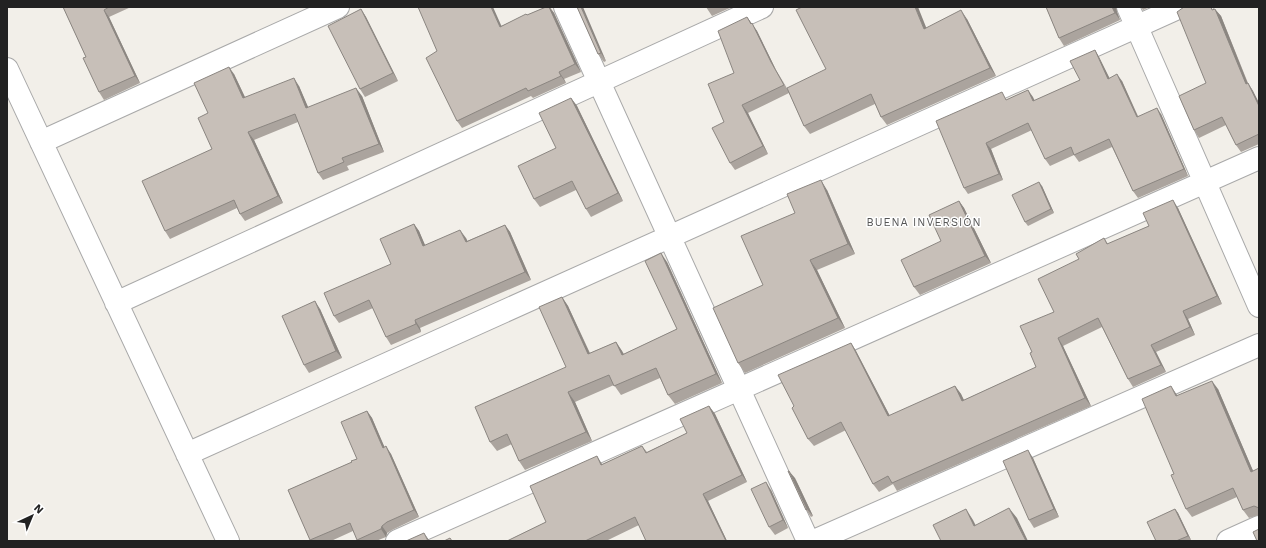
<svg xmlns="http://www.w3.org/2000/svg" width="1266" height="548" viewBox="0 0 1266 548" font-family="'Work Sans',sans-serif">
  <rect width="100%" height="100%" fill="#f2efe9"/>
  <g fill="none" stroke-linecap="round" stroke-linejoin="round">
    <!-- street casing -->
    <g stroke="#a9a9a9" stroke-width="24">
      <path id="street" d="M565 7 808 541
        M1128 7 1259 306
        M7 69 228 541
        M41 142 338 7
        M116 303 762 7
        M187 454 1180 7
        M397 541 1259 158
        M814 541 1259 345
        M1228 541 1259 527"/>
    </g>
    <!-- street -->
    <use href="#street" stroke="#fff" stroke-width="22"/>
  </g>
  <!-- wall -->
  <path fill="#aba49e" d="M63 7H131L109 17 140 83 104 100 99 92 86 57Z
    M546 7H550L554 13 581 72 564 79 566 83 533 98 531 96 462 128 457 121 437 51 501 26Z
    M577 7 606 61 604 62 598 54Z
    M706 7H732L712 16Z
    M1046 7H1116L1117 12 1120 20 1064 46 1059 38Z
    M1141 7H1150L1143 10Z
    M1213 7 1214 9 1221 16 1248 83 1253 91 1259 103V144L1241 152 1236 145 1226 125 1199 138 1194 130 1206 83Z
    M361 9 366 17 398 81 365 97 360 89Z
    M747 17 757 31 776 70 788 90 926 28 967 19 996 76 887 125 881 117 875 104 810 134 804 126 789 93 748 113 768 154 735 170 730 163 724 122 734 73Z
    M1095 50 1099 57 1109 78 1122 81 1138 116 1161 114 1188 176 1138 198 1133 191 1112 147 1079 162 1074 155 1050 166 1045 159 1032 130 991 149 1003 180 968 194 964 188 1007 100 1028 90 1034 101 1080 80Z
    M234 74 245 97 299 86 308 108 362 96 384 152 347 166 349 170 323 180 318 173 298 122 254 140 283 203 245 221 240 214 237 208 170 239 165 231 212 149 208 113Z
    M571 98 577 106 623 201 591 217 586 209 576 190 540 207 534 199 556 148Z
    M1042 186 1054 213 1028 226 1025 222Z
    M827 190 855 254 817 270 845 328 745 373 738 363 795 213Z
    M959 201 964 208 991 263 920 295 914 287 941 241Z
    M1178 208 1222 304 1188 319 1195 335 1156 352 1166 372 1133 387 1128 379 1102 327 1063 346 1091 406 897 491 893 484 879 492 873 484 846 430 814 446 808 439 794 406 851 343 856 351 890 416 955 386 961 394 964 400 1036 367 1032 352 1054 312 1079 259 1104 238 1108 244 1149 226Z
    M414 224 419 231 425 246 466 238 467 241 505 225 510 232 531 280 420 328 421 332 391 345 386 337 373 308 339 323 334 316 391 264Z
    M667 262 722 383 675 404 668 395 660 378 621 395 614 385 575 402 592 441 525 470 519 461 512 444 497 451 490 442 566 367 562 297 568 306 590 353 616 342 624 354 677 329Z
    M320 309 342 358 309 373 304 365Z
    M1218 389 1253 471 1259 468V515L1249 518 1243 510 1237 497 1192 517 1186 509 1174 474 1177 396Z
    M709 406 715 414 747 482 708 501 727 541H646L639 525 606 541H507L546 522 603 464 642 446 647 452 687 433Z
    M367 411 372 418 384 447 391 454 419 517 392 530 387 533 386 537 376 541H358L353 531 331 541H311L288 490 352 462 357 459Z
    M1033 458 1059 517 1034 528 1029 520Z
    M795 478 813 516 811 517 806 510Z
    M771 490 788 528 775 535 769 527Z
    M1175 509 1178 513 1191 540 1188 541H1156Z"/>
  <!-- shaded-wall -->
  <path fill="#8b8681" d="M491 7H493L505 34 500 27Z
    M549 7 554 13 581 72 575 64Z
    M581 7H583L606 61 601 53Z
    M915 7H918L930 37 924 29Z
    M1112 7H1116L1117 12 1120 20 1115 13Z
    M361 9 366 17 398 81 393 73Z
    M1215 9 1221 16 1251 92 1246 84Z
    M104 10 109 17 140 83 135 76Z
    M961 10 967 19 996 76 990 68Z
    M747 17 757 31 776 70 790 92 771 62Z
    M1095 50 1099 57 1113 85 1108 79Z
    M229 67 234 74 249 106 243 98Z
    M559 72 564 79 566 83 561 76Z
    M1117 74 1122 81 1141 124 1137 117Z
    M294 78 299 86 312 116 306 108Z
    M1248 83 1253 91 1259 103V106Z
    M356 88 362 96 384 152 379 144Z
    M1028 90 1033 97 1038 108 1033 101Z
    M571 98 577 106 623 201 618 193Z
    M742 105 748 113 768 154 763 146Z
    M1157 108 1161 114 1188 176 1184 169Z
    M248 132 254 140 283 203 278 196Z
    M986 143 991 149 1003 180 999 174Z
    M821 180 827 190 855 254 848 244Z
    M1039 182 1042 186 1054 213 1051 209Z
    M1173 200 1178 208 1222 304 1217 296Z
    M959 201 964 208 991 263 985 256Z
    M414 224 419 231 429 254 423 246Z
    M505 225 510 232 531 280 525 272Z
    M460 230 466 238 471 249 466 242Z
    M661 253 667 262 722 383 716 374Z
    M810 260 817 270 845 328 838 318Z
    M562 297 568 306 594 363 588 354Z
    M315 301 320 309 342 358 336 351Z
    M1183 311 1188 319 1195 335 1190 327Z
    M415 320 420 328 421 332 416 324Z
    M1058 338 1063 346 1091 406 1085 398Z
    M616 342 622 351 628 364 622 355Z
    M851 343 856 351 894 424 888 416Z
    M1151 345 1156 352 1166 372 1161 365Z
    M1212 381 1218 389 1257 480 1251 472Z
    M955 386 961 394 968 409 962 401Z
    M1171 386 1177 395 1182 405 1176 396Z
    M568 392 575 402 592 441 586 432Z
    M709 406 715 414 747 482 742 475Z
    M367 411 372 418 388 455 383 448Z
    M386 446 391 454 419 517 414 510Z
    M1028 450 1033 458 1059 517 1054 509Z
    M597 456 602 464 606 473 601 465Z
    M789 471 795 478 813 516 807 509Z
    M766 482 771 490 788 528 783 520Z
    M703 494 708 501 727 541H726Z
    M1009 508 1017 518 1028 541H1026Z
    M966 509 973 520 981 536 974 526Z
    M1175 509 1178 513 1191 540 1188 536Z
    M382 526 387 533 386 537 381 529Z
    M424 533 429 540 430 541H428Z"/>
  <!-- building -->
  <path fill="#c7bfb8" stroke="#8b8681" d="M63 7H109L104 10 135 76 99 92 83 58 86 57Z
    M418 7H491L500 27 526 14 527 15 546 7H549L575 64 559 72 561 76 528 91 526 88 457 121 426 58 437 51Z
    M577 7H581L601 53 598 54Z
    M802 7H915L924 29 961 10 990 68 881 117 871 94 804 126 787 88 826 69 796 10Z
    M1046 7H1112L1115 13 1059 38Z
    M1184 7H1211L1212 10 1215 9 1246 84 1248 83 1259 106V134L1236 145 1222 117 1194 130 1179 96 1206 83 1177 12Z
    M361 9 393 73 360 89 328 26Z
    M747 17 751 24 752 23 771 62 784 85 742 105 763 146 730 163 712 128 724 122 708 84 734 73 718 31Z
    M1095 50 1108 79 1117 74 1137 117 1157 108 1184 169 1133 191 1109 139 1074 155 1071 147 1045 159 1028 123 986 143 999 174 964 188 936 121 1002 92 1006 100 1028 90 1033 101 1080 80 1070 61Z
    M229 67 243 98 294 78 306 108 356 88 379 144 342 158 344 162 318 173 295 114 248 132 278 196 240 214 234 200 165 231 142 181 212 149 198 118 208 113 194 83Z
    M571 98 618 193 586 209 572 181 534 199 518 166 556 148 539 113Z
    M821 180 848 244 810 260 838 318 738 363 713 308 763 285 741 236 795 213 787 194Z
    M1039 182 1051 209 1025 222 1012 195Z
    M1173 200 1217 296 1183 311 1190 327 1151 345 1161 365 1128 379 1098 318 1058 338 1085 398 892 483 888 476 873 484 841 422 808 439 792 408 794 406 778 375 851 343 888 416 955 386 962 401 1036 367 1030 353 1032 352 1020 326 1054 312 1038 279 1079 259 1076 254 1104 238 1107 244 1149 226 1143 213Z
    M959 201 985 256 914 287 901 260 941 241 929 215Z
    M414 224 423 246 460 230 466 242 505 225 525 272 415 320 416 324 386 337 369 300 334 316 324 293 391 264 380 239Z
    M661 253 716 374 668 395 656 368 614 386 609 375 568 392 586 432 519 461 507 434 490 442 475 407 566 367 539 307 562 297 588 354 616 342 622 355 677 329 645 261Z
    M315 301 336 351 304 365 282 316Z
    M1212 381 1251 472 1259 468V508L1254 506 1243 510 1233 488 1186 509 1171 475 1174 474 1142 399 1171 386 1176 396Z
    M709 406 742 475 703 494 726 541H646L635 517 585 541H507L546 522 530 486 597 456 601 465 642 446 646 453 687 433 680 419Z
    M367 411 383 448 386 446 414 510 387 522 382 526 381 529 357 540 350 523 310 540 288 490 352 462 351 461 357 459 341 422Z
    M1028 450 1054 509 1029 520 1003 461Z
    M788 471H789L807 509 806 510Z
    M766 482 783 520 769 527 751 489Z
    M1009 508 1026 541H941L933 525 966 509 974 526Z
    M1175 509 1188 536 1176 541H1156L1147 522Z
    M1259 529V541H1257L1253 532Z
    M424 533 428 541H406Z
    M450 538 452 541H444Z"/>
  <g text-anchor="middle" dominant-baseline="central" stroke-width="3" stroke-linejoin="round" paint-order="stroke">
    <!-- neighbourhood labels -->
    <g font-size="11" letter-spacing="1" fill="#555" stroke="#fff">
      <text x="924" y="222">BUENA INVERSIÓN</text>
    </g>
  </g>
  <!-- border -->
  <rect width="1266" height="548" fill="none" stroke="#222222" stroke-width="16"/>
  <!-- north arrow -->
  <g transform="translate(32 516) rotate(44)" stroke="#ffffff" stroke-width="3" paint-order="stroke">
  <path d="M0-3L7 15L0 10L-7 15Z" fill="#222222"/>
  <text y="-6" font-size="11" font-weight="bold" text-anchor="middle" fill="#222222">N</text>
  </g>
</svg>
